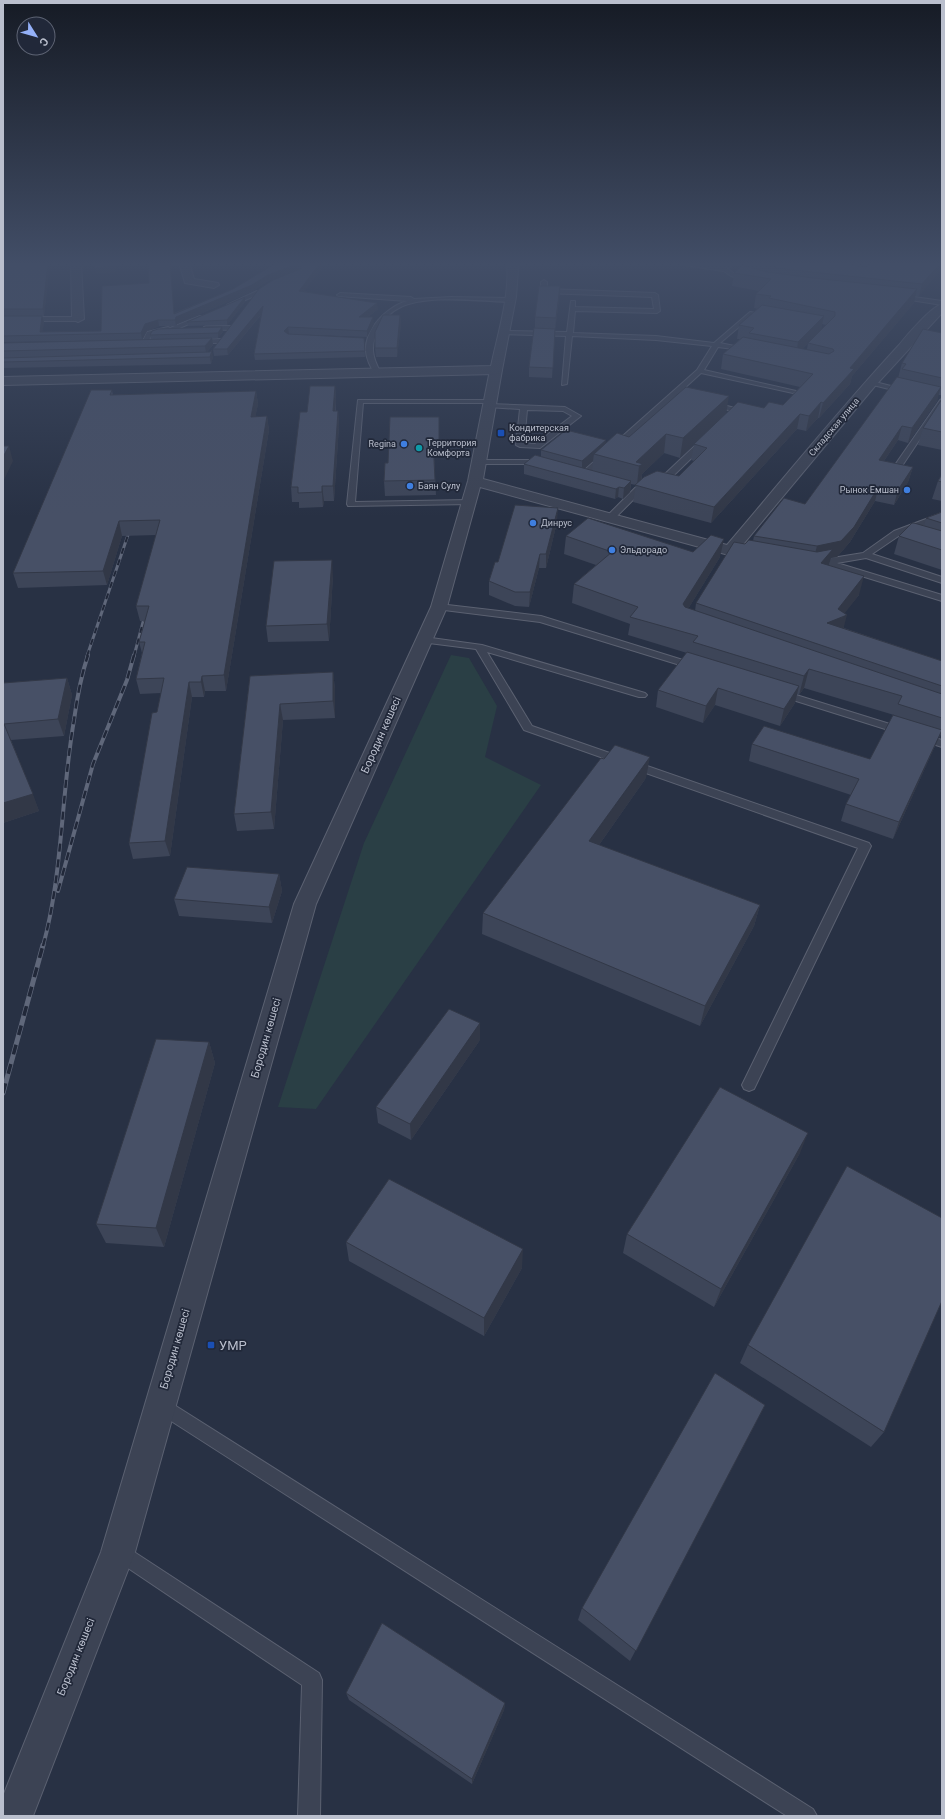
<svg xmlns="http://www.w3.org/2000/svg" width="945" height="1819" viewBox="0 0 945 1819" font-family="Roboto,sans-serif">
  <rect width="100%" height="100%" fill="#283144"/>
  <!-- green -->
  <path fill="#2a3f45" d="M451 655 469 658 497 706 485 757 541 785 316 1109 278 1107 364 843Z"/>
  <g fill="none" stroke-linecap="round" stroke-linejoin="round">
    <!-- service casing -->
    <g stroke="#5b6171" stroke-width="2">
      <path id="service" d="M721 267H725L735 274 751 279 748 281 731 276 721 269Z
        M544 280 547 282V289L655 293 658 295 660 311 657 313 575 311 573 333 656 336 714 343 750 312 771 315 772 316 769 318 753 315 720 343 749 349V351L718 347 704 370 796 391 793 393 701 373 587 477H581V473L697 370 712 346 656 340 572 336 567 384 562 385 566 336 503 334 501 333V331L567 332 571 301H575V307L654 309 652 297 544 293 541 291V282Z
        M257 291 259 292V294L232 306 227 305Z
        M340 293 411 297 414 299 451 297 509 298 512 300 509 302C479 301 425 294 399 308 390 312 383 321 378 330 370 346 372 357 381 373L378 375C373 373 371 367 369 363 357 337 383 308 407 301L338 296 337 295Z
        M900 295 942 301V305L898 298 897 297Z
        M200 316 205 317 175 330 152 334 147 344 142 343 147 332 168 327 170 328Z
        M3 317H78L81 319 78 321H3Z
        M206 326H231L234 328 231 330 204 329V327Z
        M196 340 221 339 224 341 221 343H194V341Z
        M871 381 907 390 908 391 905 393 869 384V382Z
        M942 399V406L896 475 892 477H889L888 475 940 400Z
        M358 400H493V402L491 403H363L355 502 469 500H472V504L348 506 347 504Z
        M711 402 739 409 741 410 732 420H726L725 418 732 411 709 405V403Z
        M490 404 565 407 581 416 540 448 520 447 516 445 520 409 488 407V405ZM527 410 563 411 572 416 535 444 524 443Z
        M701 440 708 442 672 477 641 492 613 520H607V516L635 488 666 473Z
        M477 460H534L546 464 542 466 534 464H477Z
        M942 513V518L900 535 872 554 942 577V583L866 558 837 563 942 595V601L826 565 815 569 811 566 826 559 863 553 894 531Z
        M439 604 541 616 699 665 701 667 696 670 693 669 540 622 436 609 435 607Z
        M424 637 482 645 645 693 647 695 645 697H639L487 652 532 726 869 843 871 846 754 1089 749 1091 744 1089 742 1085 858 848 524 730 476 649 421 642 419 640Z
        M780 690 906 729 907 731 906 733H898L777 695 775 693Z
        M921 734 942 740V747L917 739 916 737Z
        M160 1396 813 1809 817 1816H787L154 1410 152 1404 154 1398Z
        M119 1543 125 1546 319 1673 322 1680 320 1816H298L302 1685 113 1558 110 1552 113 1546Z"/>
    </g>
    <!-- minor casing -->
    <g stroke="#5b6171" stroke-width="2">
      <path id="minor" d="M71 262H81L84 319 78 322 72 319Z
        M179 262H189L194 279 218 283 219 285 214 288 185 283Z
        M680 262H704L721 265 725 262H737L723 271 685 265Z
        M942 304V313L875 386 735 554 730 556 725 554 480 487 447 607 316 904 135 1552 33 1816H3V1796L101 1552 294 904 431 607 468 481 490 370 492 367H500L502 370 483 479 727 545C784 478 839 410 899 345 907 335 931 307 942 304Z"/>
    </g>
    <!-- tertiary casing -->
    <g stroke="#5b6171" stroke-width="2">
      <path id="tertiary" d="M507 262H517L518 270 516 297 502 370 500 373 496 374 3 385V377L491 366C498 333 510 296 507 262Z"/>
    </g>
    <!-- service -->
    <use href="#service" fill="#3c4354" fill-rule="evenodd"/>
    <!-- minor -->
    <use href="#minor" fill="#3c4354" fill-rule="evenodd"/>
    <!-- tertiary -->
    <use href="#tertiary" fill="#3c4354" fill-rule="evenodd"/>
    <!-- rail-far2 casing -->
    <g stroke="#5f677a" stroke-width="3">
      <path id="rail-far2" d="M87 656 131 526
        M134 656 146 611"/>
    </g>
    <!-- rail-far1 casing -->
    <g stroke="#5f677a" stroke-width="4">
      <path id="rail-far1" d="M58 891 93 764 127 680 134 655
        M43 946C63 873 61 795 74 720 77 698 81 676 88 655"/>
    </g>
    <!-- rail casing -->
    <g stroke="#5f677a" stroke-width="5">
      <path id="rail" d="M3 1093 43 945"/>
    </g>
    <!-- rail-far2 -->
    <use href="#rail-far2" stroke="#212839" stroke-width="2" stroke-dasharray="6" stroke-linecap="butt"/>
    <!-- rail-far1 -->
    <use href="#rail-far1" stroke="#212839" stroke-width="2.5" stroke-dasharray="8" stroke-linecap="butt"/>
    <!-- rail -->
    <use href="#rail" stroke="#212839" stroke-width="3.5" stroke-dasharray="10" stroke-linecap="butt"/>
  </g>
  <!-- wall -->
  <path fill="#3d4558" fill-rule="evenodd" d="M3 262H50L44 316H3Z
    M170 262 174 313 233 289 278 262H327L304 291 378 309 368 317 374 324 367 337 289 334H288L364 338 365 357 255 360 254 354 261 315 228 355 214 356 213 349 298 270H297L268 281 253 291 177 324 176 326H159L147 331 142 340 3 342V316L44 322 42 332 101 331Z
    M748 262 866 267 942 262 919 296H915L914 303 852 376 850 384 819 418H818L806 431 797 429 711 523 633 502 636 485 631 484 630 492 623 499 618 497 615 499 524 474V464L541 457V450L606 443 629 437 726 414 783 405 800 387 721 369 723 354 740 339H737L739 325 758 309 754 308 756 294 759 291 732 286 734 273 748 267ZM822 324 826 325 821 330ZM808 343 807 349H802ZM694 445 691 460 694 461 679 476 642 479V474L664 453 680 458ZM593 461 592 471 584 469Z
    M560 286 559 299 555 331 552 378 529 377V367L535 328V317Z
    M245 302 227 325 188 326 187 322Z
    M400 315 401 324 397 357H376L375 348Z
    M223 332 218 338 151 339 150 335Z
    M942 333V395H938L937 401 908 443 898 440 884 461 913 467 908 482 894 505 875 501 850 542 837 557 831 558 829 565 859 595 844 613V628L942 661V732L939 738H938L935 746 893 839 841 821 846 804 851 795 749 761 752 744 870 759 894 715 804 688 799 695 797 694 795 703 780 726 715 705 703 723 656 707 658 690 687 653 628 635 630 624 572 603 574 584 596 565 564 554 566 536 693 552 720 557 688 609 695 611 696 603 745 544 753 541 754 536 805 504 898 378 902 363Z
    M212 338 213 345 207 352 213 357 211 364 3 368V358L92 355 3 358V343Z
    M335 386 336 400V411H338L339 426 334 501H324L323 507 299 508V502H292L291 487 307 412Z
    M112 390 113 395 256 391 258 404 255 417 267 416 269 430 226 691H205L204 697H192L170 856 133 859 129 843 161 693 140 694 136 679 142 653 139 642 145 621H140L136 606 156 535 122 536 107 585 18 588 13 573Z
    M942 399V450L918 445 923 428Z
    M439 417V455H434L436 495 385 496 384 481 388 463Z
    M942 474V501L932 499 938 481Z
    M942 512V570L894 554 899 536 924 526 926 518Z
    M557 522 546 568H539L529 607 515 606 489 595V581L498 562Z
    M333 576 329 641 268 642 266 626Z
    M333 672 335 689V718L283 720 274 829 237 831 234 814 250 676Z
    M67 678 72 695 64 736 11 740 39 811 3 823V683Z
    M646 778 599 845 760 905 754 926 700 1026 482 934 483 913Z
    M279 874 282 891 272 923 179 916 174 899Z
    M480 1040 411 1140 378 1123 376 1107Z
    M209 1042 215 1063 164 1247 106 1243 96 1224Z
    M800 1153 714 1307 623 1253 627 1234Z
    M346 1242 522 1268 484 1336 349 1261Z
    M748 1345 884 1432 871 1447 740 1363Z
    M765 1405 630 1661 578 1620 582 1608Z
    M346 1693 505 1703 504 1710 472 1784 349 1700Z"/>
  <!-- shaded-wall -->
  <path fill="#323847" d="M48 262H50L44 316 43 309Z
    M115 262H116V272L96 274 94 268Z
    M170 262 175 319 176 317 268 275 297 264V270L268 281 253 291 177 324 176 326 174 314Z
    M321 262H327L300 297 299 291Z
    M941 262H942V269L919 296 922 284Z
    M560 286 559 299 555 331 556 318Z
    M917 289 914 303 852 376 850 384 819 418 823 403 850 368Z
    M245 297V302L227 325V320Z
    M377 303 378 309 360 323 359 317Z
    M263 306V312L228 355 227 349Z
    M400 315 401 324 397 357V348Z
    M42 316 44 322 42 335 40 332Z
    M824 316 821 330 796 355 798 342Z
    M373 317 374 324 367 337V331Z
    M158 320 159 326 147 331 142 340 141 333 145 324Z
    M222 327 223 332 218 338V333Z
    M288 327 289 334 285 337 284 331Z
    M212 338 213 345 206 353 205 346Z
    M212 350 213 357 211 364 210 357Z
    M335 386 336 400 334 426 333 411Z
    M941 387 937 401 908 443 912 428Z
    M256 391 258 404 253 430 251 417Z
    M729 396 726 415 680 458 683 438Z
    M821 402 818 418 806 431 809 416Z
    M338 411 339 426 334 501 333 486Z
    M800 414 797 429 711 523 714 507Z
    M267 416 269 430 226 691 224 675Z
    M902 426 898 440 875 474 879 460Z
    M666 434 664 453 642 474 641 483 637 485 639 466 636 462Z
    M606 440 605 450 594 454 593 461 582 471V461Z
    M9 446 13 461 3 482V457Z
    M913 467 908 482 894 505 898 490Z
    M631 481 630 492 623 499 624 488Z
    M322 486 324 501 323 507 322 492Z
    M879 486 875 501 850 542 837 557 831 558 828 567 813 561 817 546Z
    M619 487 618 497 615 499 616 489Z
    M558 508 557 522 546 568V554Z
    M119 521 122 536 107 585 103 571Z
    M724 539 720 557 680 622 683 604Z
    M540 554 539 568 529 607 530 592Z
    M332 560 333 576 329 641 327 624Z
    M864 576 859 595 841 618 847 615 842 634 827 623Z
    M809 669 804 688 799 695 804 676Z
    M333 672 335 689V718L333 701Z
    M202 676 205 691 204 697 201 682Z
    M67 678 72 695 64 736 58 719Z
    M189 682 192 697 170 856 165 841Z
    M799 686 795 703 780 726 784 709Z
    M718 688 715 705 703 723 706 706Z
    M280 704 283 720 274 829 271 812Z
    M942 730 935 746 893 839 899 822Z
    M650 757 646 778 587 862 589 841Z
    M33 794 39 811 3 823V803Z
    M279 874 282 891 272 923 269 907Z
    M760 905 754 926 700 1026 705 1006Z
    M480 1023V1040L411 1140 410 1124Z
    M209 1042 215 1063 164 1247 156 1228Z
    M808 1133 800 1153 714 1307 721 1289Z
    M523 1249 522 1268 484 1336V1318Z
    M505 1703 504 1710 472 1784V1779Z"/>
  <!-- building -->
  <path fill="#475066" stroke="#323847" d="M3 262H48L43 309H3Z
    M95 262H115V266L94 268Z
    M148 262H170L174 314 233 289 278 262H321L299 291 377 303 359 317H373L367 331 288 327 284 331 288 334 364 338 365 351 254 354 263 306 227 349H213L259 289 273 280 300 269 301 266 297 264 268 275 252 285 176 317 175 320H158L145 324 141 333 3 336V316H42L40 332 101 331 102 286 149 283Z
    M748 262H836L866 267 871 262H941L922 284 784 269Z
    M742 265 767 272 813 278 917 289 850 368 854 369 823 403 821 402 809 416 800 414 714 507 635 485 644 477 657 471 679 476 707 448 694 444 738 402 764 408 769 402 783 405 813 374 723 354 743 337 829 354 834 351 833 349 808 343 835 316V312L769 298 771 296 756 294 771 279 734 273Z
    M539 286H560L556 318 535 317Z
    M245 297 227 320 187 322Z
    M762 305 824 316 798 342 749 333 754 328 739 325Z
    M383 315H400L397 348H375V332Z
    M222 327 218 333 150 335 152 331 158 329Z
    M534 328 555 329 553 368 529 367Z
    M923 329 942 333V378L902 369 906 364 902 363Z
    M212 338 205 346 3 351V343Z
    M212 350 210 357 3 362V358L210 352Z
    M897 377 941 387 912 428 902 426 879 460 913 467 898 490 879 486 854 527 841 541 817 546 754 536 784 498 805 504Z
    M310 386H335L333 411H338L333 486H322V492L298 493V487H291L300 412H307Z
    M686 387 729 396 683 438 666 434 636 462 643 464 639 466 594 454 617 433 629 437Z
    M91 390H112L110 395 256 391 251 417 267 416 224 675 202 676 201 682H189L165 841 129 843 152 713 157 712 164 678 136 679 145 642H139L149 606H136L160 520 119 521 103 571 13 573Z
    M942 399V432L923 428Z
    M390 417H439V440H433L435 480 384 481 385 463H388Z
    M566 430 606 440 582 461 541 450Z
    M3 446H9L3 457Z
    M535 455 631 481 624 488 619 487 616 489 524 464Z
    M942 474V482L938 481Z
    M515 505 558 508 546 554H540L530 592H515L489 581 495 562H498Z
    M942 512V523L926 518Z
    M588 518 693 552 711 535 724 539 683 604 685 607 942 694V718L898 704 902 696 809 669 804 676 693 642 698 636 630 617 638 607 574 584 612 552 566 536Z
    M912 523H914L942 531V550L899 536Z
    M749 540 817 552 833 549 821 563 864 576 838 609 847 615 827 623 942 661V686L696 603 734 542 745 544Z
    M332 560 327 624 266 626 274 561Z
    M687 652 799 686 784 709 718 688 706 706 658 690Z
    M333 672V701L280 704 271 812 234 814 250 676Z
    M67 678 58 719 4 724 33 794 3 803V683Z
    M893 715 942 730 899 822 846 804 859 779 752 744 764 726 870 759Z
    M615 745 650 757 589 841 760 905 705 1006 483 913 601 758 604 759Z
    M187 867 279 874 269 907 174 899Z
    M449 1009 480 1023 410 1124 376 1107Z
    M156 1039 209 1042 156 1228 96 1224Z
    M720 1087 808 1133 721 1289 627 1234Z
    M847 1166 942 1218V1301L884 1432 748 1345Z
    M389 1179 523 1249 484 1318 346 1242Z
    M715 1373 765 1405 636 1651 582 1608Z
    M382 1623 505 1703 472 1779 346 1693Z"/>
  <!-- sky -->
  <linearGradient id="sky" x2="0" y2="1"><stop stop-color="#161b25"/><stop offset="0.51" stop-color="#424e67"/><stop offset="1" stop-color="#424e67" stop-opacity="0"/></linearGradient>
  <rect width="945" height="517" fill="url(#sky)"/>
  <!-- markers -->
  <g fill="#1a4fb4" stroke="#212839" stroke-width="1.5">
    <rect x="497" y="429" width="8" height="8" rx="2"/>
    <rect x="207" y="1341" width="8" height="8" rx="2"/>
  </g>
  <g fill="#3f7fe0" stroke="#212839" stroke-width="1.5">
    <circle cx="404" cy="444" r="4"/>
    <circle cx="410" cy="486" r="4"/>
    <circle cx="907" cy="490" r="4"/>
    <circle cx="533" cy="523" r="4"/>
    <circle cx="612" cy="550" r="4"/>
  </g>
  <circle fill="#0f9aa8" stroke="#212839" stroke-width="1.5" cx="419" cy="448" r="4"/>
  <g text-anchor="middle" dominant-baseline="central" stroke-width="3.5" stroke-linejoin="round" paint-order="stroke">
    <!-- far-street labels -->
    <g font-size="9" fill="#babfcd" stroke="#212839">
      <text transform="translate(834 427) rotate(-50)">Складская улица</text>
    </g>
    <!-- far-poi labels -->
    <g font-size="9" fill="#babfcd" stroke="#212839" text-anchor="start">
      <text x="509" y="428">Кондитерская<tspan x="509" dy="10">фабрика</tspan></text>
      <text x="427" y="443">Территория<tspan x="427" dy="10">Комфорта</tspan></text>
      <text x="396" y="444" text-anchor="end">Regina</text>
      <text x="418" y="486">Баян Сулу</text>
      <text x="899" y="490" text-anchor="end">Рынок Емшан</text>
      <text x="541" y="523">Динрус</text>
      <text x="620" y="550">Эльдорадо</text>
    </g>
    <!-- street labels -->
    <g font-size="11" fill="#babfcd" stroke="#212839">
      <text transform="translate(381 735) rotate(-66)">Бородин көшесі</text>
      <text transform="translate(266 1038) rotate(-74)">Бородин көшесі</text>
      <text transform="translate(175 1349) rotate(-74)">Бородин көшесі</text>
      <text transform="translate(76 1657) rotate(-68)">Бородин көшесі</text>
    </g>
    <!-- near-poi labels -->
    <g font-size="13" fill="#babfcd" stroke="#212839" text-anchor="start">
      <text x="219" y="1345">УМР</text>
    </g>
  </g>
  <!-- border -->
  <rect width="945" height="1819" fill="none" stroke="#babfcd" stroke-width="8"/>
  <!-- north arrow -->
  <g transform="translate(36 36) rotate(127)"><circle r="19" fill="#212839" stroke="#5e6474"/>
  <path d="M0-3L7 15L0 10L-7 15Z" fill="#94b0f8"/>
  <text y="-6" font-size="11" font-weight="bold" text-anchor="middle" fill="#babfcd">С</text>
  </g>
</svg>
